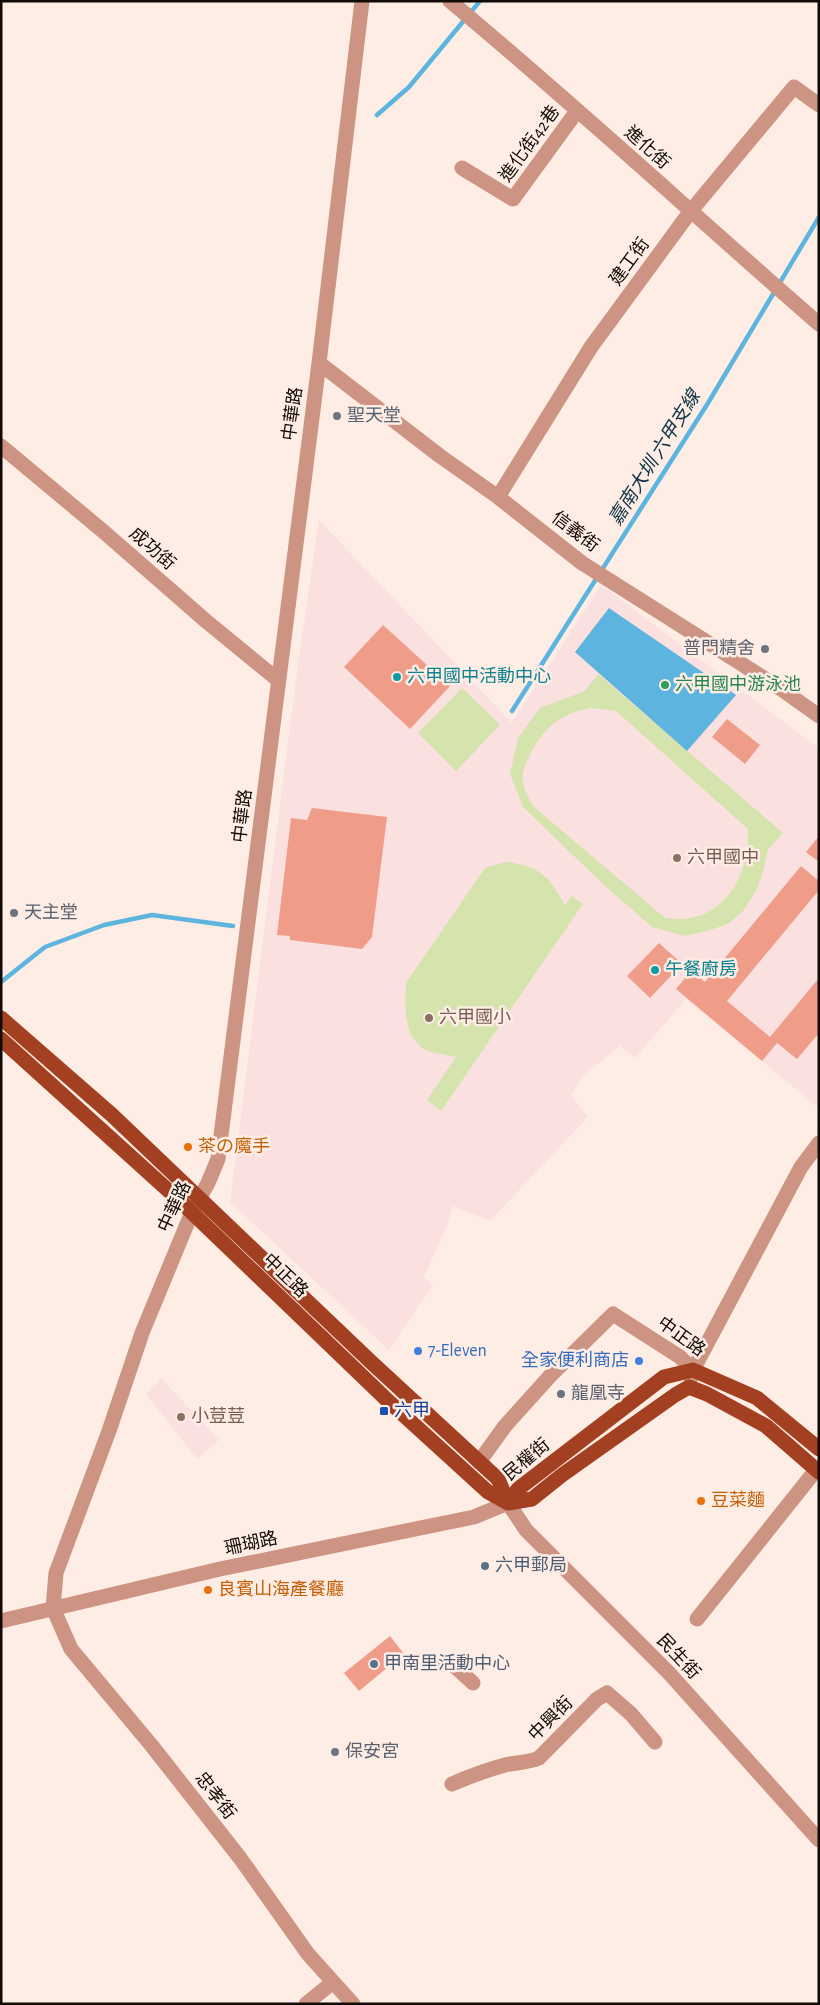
<svg xmlns="http://www.w3.org/2000/svg" width="820" height="2005" viewBox="0 0 820 2005" font-family="'Alegreya Sans','Noto Sans TC','Noto Sans JP',sans-serif">
  <rect width="100%" height="100%" fill="#feede5"/>
  <!-- education -->
  <path fill="#fbe0e0" d="M319 520 512 723 601 585 819 748V1108L686 999 635 1058 620 1046 584 1075 571 1095 588 1117 490 1221 453 1206 445 1231 424 1277 433 1285 389 1350 230 1202 298 664Z
    M161 1378 219 1440 197 1459 146 1394Z"/>
  <!-- green -->
  <path fill="#d5e3ad" fill-rule="evenodd" d="M598 674 783 833 768 850 763 872 756 891 744 910 728 924 707 931 684 936 652 927 605 886 523 807 510 774 518 738 540 708 585 691ZM591 708 616 711 748 829C750 879 720 927 665 918L533 806C529 798 524 790 523 781 521 772 526 763 530 755 543 728 561 713 591 708Z
    M462 688 500 725 456 771 418 733Z
    M506 862C542 867 547 875 565 905L572 896 583 904 441 1111 427 1100 456 1057C445 1054 430 1054 421 1047 403 1032 405 1004 406 983L485 868Z"/>
  <!-- water -->
  <path fill="#5db4de" d="M609 608 736 695 687 751 575 652Z"/>
  <g fill="none" stroke-linecap="round" stroke-linejoin="round">
    <!-- stream -->
    <path stroke="#5db4de" stroke-width="4.5" d="M377 115 409 87 480 1
      M512 711 708 403 819 217
      M1 982 45 947 104 925 152 915 233 926"/>
  </g>
  <!-- building -->
  <path fill="#ef9c89" d="M383 625 450 686 410 729 344 667Z
    M727 719 760 745 745 764 712 737Z
    M312 808 387 817 372 937 362 949 290 940V936L277 935 291 818 307 820Z
    M819 836V862L806 852Z
    M801 866 819 881V890L727 1001 770 1037 819 978V1033L797 1059 777 1043 762 1061 676 989 691 971 705 982Z
    M659 943 682 964 650 998 627 976Z
    M390 1636 404 1654 359 1691 344 1673Z"/>
  <g fill="none" stroke-linecap="round" stroke-linejoin="round">
    <!-- minor -->
    <path stroke="#cd9483" stroke-width="15" d="M450 1C576 106 696 217 819 324
      M462 168 513 199 577 111
      M319 363 440 456 498 497 582 563 781 689 819 716
      M1 446 104 532 206 621 278 680
      M498 497 591 347 690 212 794 87 819 105
      M691 1378 693 1370 801 1167 819 1143
      M479 1462 505 1426 550 1376 613 1314 680 1357 693 1370
      M697 1619 816 1470
      M1 1621 220 1569 474 1517 508 1503 526 1530 669 1673 819 1840
      M440 1664 451 1663 473 1683
      M452 1784C470 1776 487 1770 505 1765 517 1762 528 1763 539 1758L597 1699 607 1693 631 1714 655 1742
      M306 2004 333 1982
      M353 2004 308 1954 240 1858 152 1746 71 1649 53 1608 56 1573 109 1431 142 1333 192 1212 208 1183 218 1159 319 363 362 1"/>
    <!-- major -->
    <path stroke="#a44022" stroke-width="15" d="M1 1018 112 1115 371 1362 498 1479 508 1503
      M1 1039 180 1201 386 1399 488 1492 508 1503
      M508 1503 518 1489 664 1377 693 1370 757 1398 819 1449
      M508 1503 532 1499 562 1475 675 1395 689 1387 707 1394 766 1426 819 1472"/>
  </g>
  <!-- markers -->
  <g fill="#6b7280" stroke="#feede5" stroke-width="2">
    <circle cx="337" cy="416" r="5"/>
    <circle cx="765" cy="649" r="5"/>
    <circle cx="14" cy="913" r="5"/>
    <circle cx="561" cy="1394" r="5"/>
    <circle cx="335" cy="1752" r="5"/>
  </g>
  <g fill="#0f9aa8" stroke="#feede5" stroke-width="2">
    <circle cx="397" cy="677" r="5"/>
    <circle cx="655" cy="970" r="5"/>
  </g>
  <circle fill="#2e9e5b" stroke="#feede5" stroke-width="2" cx="665" cy="685" r="5"/>
  <g fill="#8d6e63" stroke="#feede5" stroke-width="2">
    <circle cx="677" cy="858" r="5"/>
    <circle cx="429" cy="1018" r="5"/>
    <circle cx="181" cy="1417" r="5"/>
  </g>
  <g fill="#e8710a" stroke="#feede5" stroke-width="2">
    <circle cx="188" cy="1147" r="5"/>
    <circle cx="701" cy="1501" r="5"/>
    <circle cx="208" cy="1590" r="5"/>
  </g>
  <g fill="#3f7fe0" stroke="#feede5" stroke-width="2">
    <circle cx="418" cy="1351" r="5"/>
    <circle cx="639" cy="1361" r="5"/>
  </g>
  <rect fill="#1a4fb4" stroke="#feede5" stroke-width="2" x="379" y="1406" width="10" height="10" rx="2.5"/>
  <g fill="#5c6f8a" stroke="#feede5" stroke-width="2">
    <circle cx="485" cy="1566" r="5"/>
    <circle cx="374" cy="1664" r="5"/>
  </g>
  <g text-anchor="middle" dominant-baseline="central" stroke-width="5" stroke-linejoin="round" paint-order="stroke">
    <!-- street labels -->
    <g font-size="18" fill="#120a06" stroke="#feede5">
      <text transform="translate(530 144) rotate(-54)">進化街42巷</text>
      <text transform="translate(647 148) rotate(42)">進化街</text>
      <text transform="translate(630 262) rotate(-54)">建工街</text>
      <text transform="translate(293 414) rotate(-82)">中華路</text>
      <text transform="translate(575 532) rotate(37)">信義街</text>
      <text transform="translate(152 549) rotate(41)">成功街</text>
      <text transform="translate(243 816) rotate(-83)">中華路</text>
      <text transform="translate(175 1207) rotate(-65)">中華路</text>
      <text transform="translate(285 1276) rotate(44)">中正路</text>
      <text transform="translate(681 1337) rotate(36)">中正路</text>
      <text transform="translate(527 1460) rotate(-40)">民權街</text>
      <text transform="translate(251 1544) rotate(-12)">珊瑚路</text>
      <text transform="translate(678 1657) rotate(47)">民生街</text>
      <text transform="translate(551 1719) rotate(-45)">中興街</text>
      <text transform="translate(215 1796) rotate(52)">忠孝街</text>
    </g>
    <!-- worship labels -->
    <g font-size="18" fill="#5b616d" stroke="#feede5" text-anchor="start">
      <text x="347" y="416">聖天堂</text>
      <text x="755" y="649" text-anchor="end">普門精舍</text>
      <text x="24" y="913">天主堂</text>
      <text x="571" y="1394">龍凰寺</text>
      <text x="345" y="1752">保安宮</text>
    </g>
    <!-- culture labels -->
    <g font-size="18" fill="#0d838f" stroke="#feede5" text-anchor="start">
      <text x="407" y="677">六甲國中活動中心</text>
      <text x="665" y="970">午餐廚房</text>
    </g>
    <!-- leisure labels -->
    <g font-size="18" fill="#27864d" stroke="#feede5" text-anchor="start">
      <text x="675" y="685">六甲國中游泳池</text>
    </g>
    <!-- education labels -->
    <g font-size="18" fill="#785e54" stroke="#feede5" text-anchor="start">
      <text x="687" y="858">六甲國中</text>
      <text x="439" y="1018">六甲國小</text>
      <text x="191" y="1417">小荳荳</text>
    </g>
    <!-- food labels -->
    <g font-size="18" fill="#c56008" stroke="#feede5" text-anchor="start">
      <text x="198" y="1147">茶の魔手</text>
      <text x="711" y="1501">豆菜麵</text>
      <text x="218" y="1590">良賓山海產餐廳</text>
    </g>
    <!-- shop labels -->
    <g font-size="18" fill="#366cbe" stroke="#feede5" text-anchor="start">
      <text x="428" y="1351">7-Eleven</text>
      <text x="629" y="1361" text-anchor="end">全家便利商店</text>
    </g>
    <!-- transit labels -->
    <g font-size="18" fill="#164399" stroke="#feede5" text-anchor="start">
      <text x="394" y="1411">六甲</text>
    </g>
    <!-- service labels -->
    <g font-size="18" fill="#4e5e75" stroke="#feede5" text-anchor="start">
      <text x="495" y="1566">六甲郵局</text>
      <text x="384" y="1664">甲南里活動中心</text>
    </g>
    <!-- water labels -->
    <g font-size="19" font-style="italic" fill="#0e3547" stroke="#feede5">
      <text transform="translate(655 458) rotate(-58)">嘉南大圳 六甲支線</text>
    </g>
  </g>
  <!-- border -->
  <rect width="820" height="2005" fill="none" stroke="#120a06" stroke-width="5"/>
</svg>
